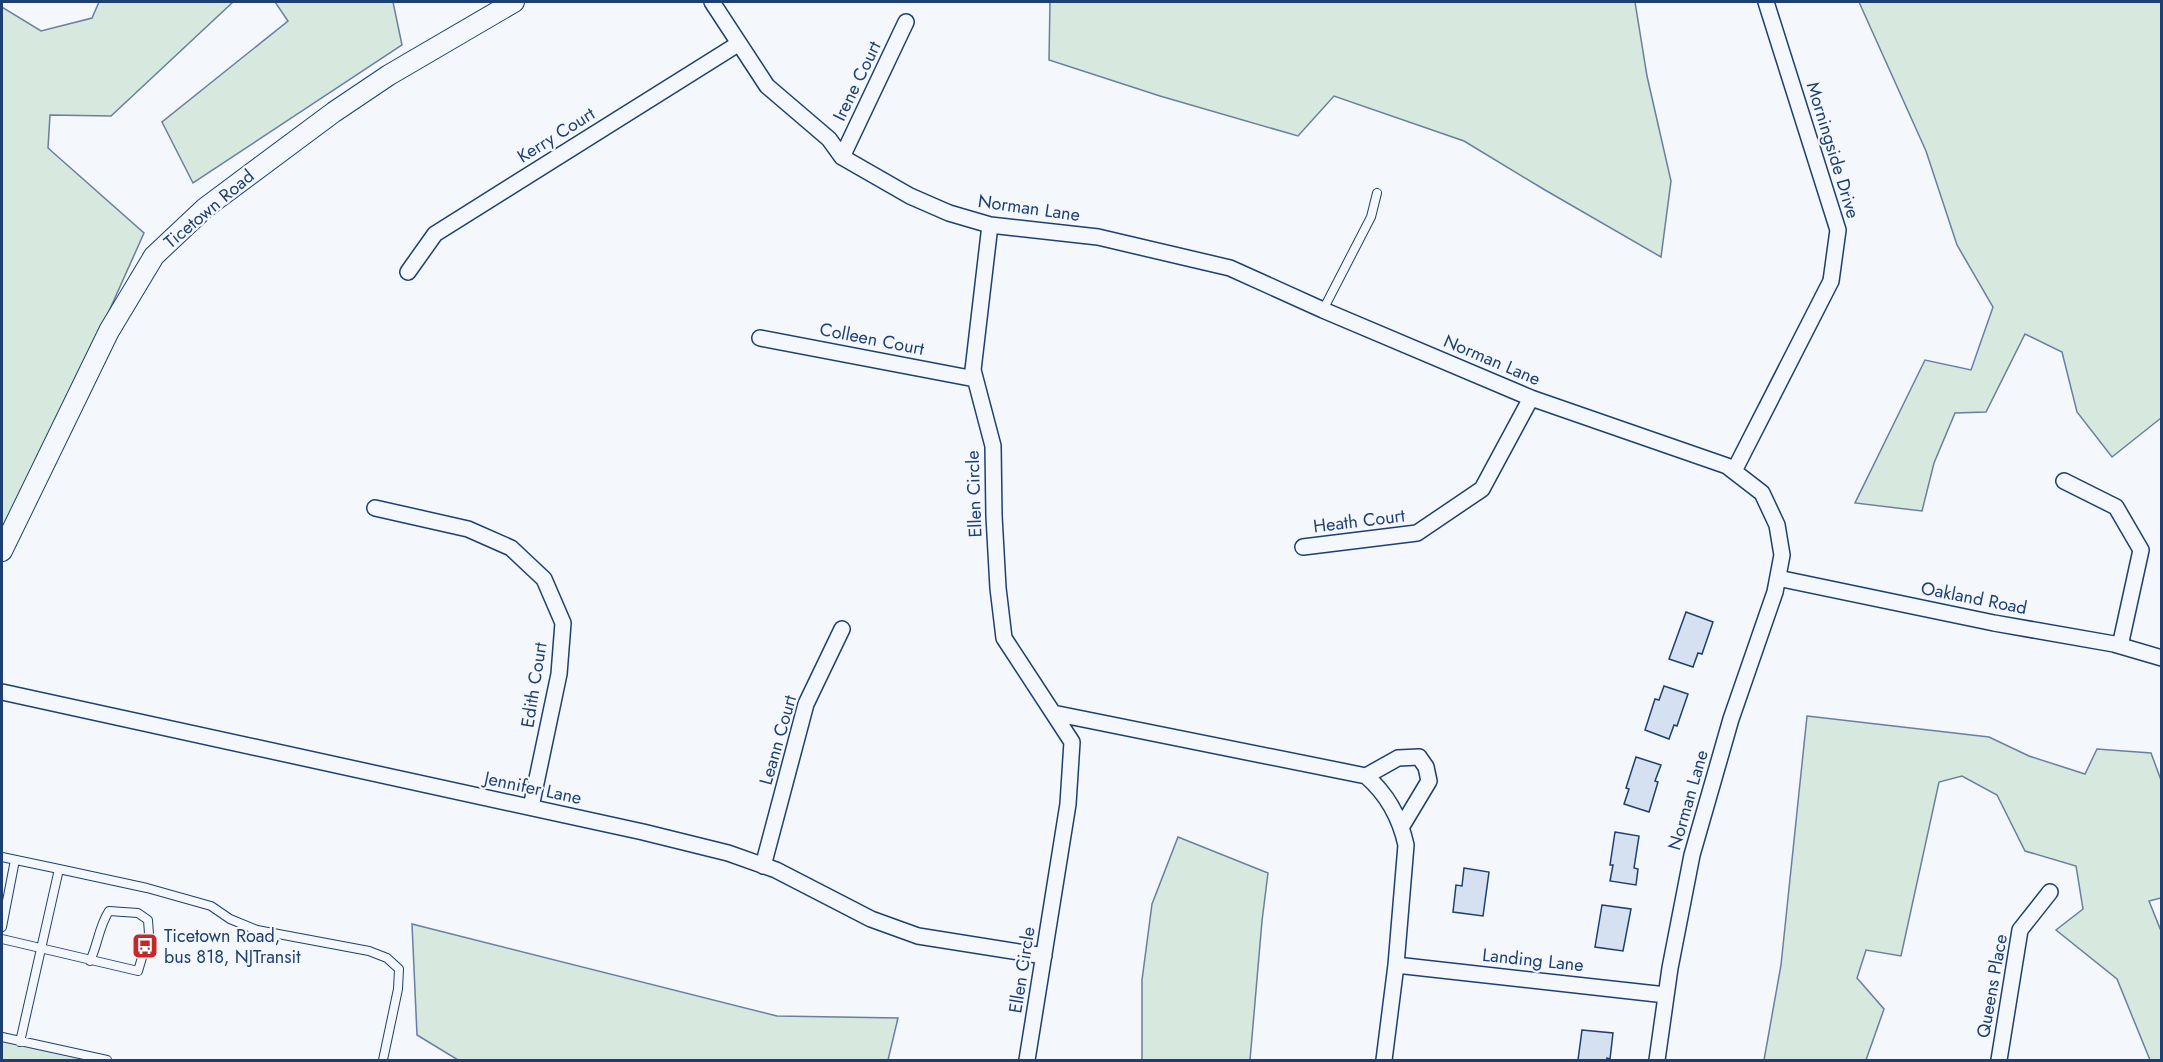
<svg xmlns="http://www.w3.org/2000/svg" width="2163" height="1062" viewBox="0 0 2163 1062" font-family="Jost,sans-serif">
  <rect width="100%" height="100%" fill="#f4f7fb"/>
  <!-- green -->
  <path fill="#d7e8df" stroke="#687fa3" stroke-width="1.5" d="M99 2H233L111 116 50 115 48 148 144 233 2 550V7L41 31 92 18Z
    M275 2H393L402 45 193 183 162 122 288 21Z
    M1050 2H1635L1647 76 1671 181 1661 257 1545 190 1464 141 1334 96 1298 136 1160 96 1049 60Z
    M1859 2H2161V418L2112 457 2077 412 2062 352 2025 334 1986 412 1955 413 1934 463 1922 511 1855 503 1925 360 1971 370 1993 307 1957 245 1926 151Z
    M1807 716 1989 737 2029 756 2085 774 2097 749 2151 753 2161 780V898L2149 901 2161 931V1060H2150L2117 979 2056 930 2083 909 2076 866 2025 851 1997 795 1962 776 1939 782 1901 956 1866 950 1857 978 1884 1009 1866 1060H1764L1781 965Z
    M1178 837 1268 873 1262 921 1250 1060H1142V980L1152 904Z
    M412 924 777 1016 898 1018 888 1060H458L417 1035Z
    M2 1037 107 1060H2Z"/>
  <!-- building -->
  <path fill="#d5e0f0" stroke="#1d3f73" stroke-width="1.5" d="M1686 612 1713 622 1702 654 1698 653 1693 667 1669 659Z
    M1664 686 1688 694 1677 726 1674 725 1669 739 1645 730 1655 699 1659 700Z
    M1636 757 1661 765 1655 781 1658 782 1649 812 1624 804 1629 789 1626 788Z
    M1615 832 1639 836 1634 868 1638 869 1636 885 1610 881 1613 865H1610Z
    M1464 868 1489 872 1483 916 1453 912 1456 885 1462 886Z
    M1602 905 1631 909 1623 951 1595 947Z
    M1582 1030 1613 1033 1610 1059 1607 1058V1060H1578Z"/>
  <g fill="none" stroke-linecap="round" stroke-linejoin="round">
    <!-- service casing -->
    <g stroke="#1d3f73" stroke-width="10">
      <path id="service" d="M1323 310 1371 217 1377 193
        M2 857 59 869
        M2 927 15 860
        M2 939 138 971 149 934 148 920 138 913 109 911C99 926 98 944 90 961
        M2 1037 107 1060
        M20 1042 59 869 147 888 211 906 230 919 257 930 369 951 387 958 399 969 398 989 383 1060"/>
    </g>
    <!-- minor casing -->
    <g stroke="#1d3f73" stroke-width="18">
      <path id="minor" d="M712 2 767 86 829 139 842 157 910 196 949 213 990 225 1098 237 1230 268 1323 310 1531 398 1727 466 1762 493 1777 525 1782 555 1775 592 1731 719 1692 855 1670 968 1657 1060
        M842 157 906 22
        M990 225 973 370 993 446 994 516 998 588 1004 638 1072 742 1068 804 1027 1060
        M408 272 435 234 738 44
        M760 338 975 379
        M1734 471 1831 281 1838 230 1766 2
        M2064 481 2116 507 2141 550 2120 646
        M375 508 468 529 511 548 544 579 563 623 559 674 531 807
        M1303 547 1417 533 1482 489 1531 398
        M1778 578 1994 623 2114 644 2162 658
        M2 692 643 832 728 853 776 870 871 919 918 936 1044 956
        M1053 713 1366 776C1387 794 1400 818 1406 845L1396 965 1384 1060
        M1366 776 1398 758 1419 757 1426 767 1429 781 1402 826
        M763 866 806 704 842 629
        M1396 965 1666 995
        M1999 1060 2020 930 2050 892"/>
    </g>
    <!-- tertiary casing -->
    <g stroke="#1d3f73" stroke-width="22">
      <path id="tertiary" d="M2 551 109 331 154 256 205 208 334 112 389 75 514 2"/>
    </g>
    <!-- service -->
    <use href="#service" stroke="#f4f7fb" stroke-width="8"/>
    <!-- minor -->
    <use href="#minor" stroke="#f4f7fb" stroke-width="15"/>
    <!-- tertiary -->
    <use href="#tertiary" stroke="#f4f7fb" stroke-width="20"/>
  </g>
  <!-- icons -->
  <defs>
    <g id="bus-square" transform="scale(1.35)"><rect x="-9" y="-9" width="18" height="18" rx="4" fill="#c62828" stroke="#f4f7fb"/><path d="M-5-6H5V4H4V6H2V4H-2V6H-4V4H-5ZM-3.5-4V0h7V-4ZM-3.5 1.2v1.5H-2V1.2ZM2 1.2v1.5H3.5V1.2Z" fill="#fff"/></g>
  </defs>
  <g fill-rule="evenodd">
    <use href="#bus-square" x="145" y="946"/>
  </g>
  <g text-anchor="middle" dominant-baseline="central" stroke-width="4.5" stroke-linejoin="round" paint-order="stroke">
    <!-- street labels -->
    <g font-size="18" fill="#1d3f73" stroke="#f4f7fb">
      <text transform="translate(857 81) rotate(-64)">Irene Court</text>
      <text transform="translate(556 135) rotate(-32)">Kerry Court</text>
      <text transform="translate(1833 150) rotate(73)">Morningside Drive</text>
      <text transform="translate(1029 208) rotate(8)">Norman Lane</text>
      <text transform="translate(209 209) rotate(-40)">Ticetown Road</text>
      <text transform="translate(872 339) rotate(11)">Colleen Court</text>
      <text transform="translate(1492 360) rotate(23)">Norman Lane</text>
      <text transform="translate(974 494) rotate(-92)">Ellen Circle</text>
      <text transform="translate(1359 521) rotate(-7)">Heath Court</text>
      <text transform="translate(1974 598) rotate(11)">Oakland Road</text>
      <text transform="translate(534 685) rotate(-81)">Edith Court</text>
      <text transform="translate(778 740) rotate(-74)">Leann Court</text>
      <text transform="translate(533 788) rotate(12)">Jennifer Lane</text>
      <text transform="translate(1688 800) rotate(-74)">Norman Lane</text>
      <text transform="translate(1533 960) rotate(6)">Landing Lane</text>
      <text transform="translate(1022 970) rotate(-81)">Ellen Circle</text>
      <text transform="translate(1992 986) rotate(-80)">Queens Place</text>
    </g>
    <!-- poi labels -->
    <g font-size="18" fill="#1d3f73" stroke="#f4f7fb" text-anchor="start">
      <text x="164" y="936">Ticetown Road,<tspan x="164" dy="21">bus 818, NJTransit</tspan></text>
    </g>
  </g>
  <!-- border -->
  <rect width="2163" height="1062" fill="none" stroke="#1d3f73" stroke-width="6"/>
</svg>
